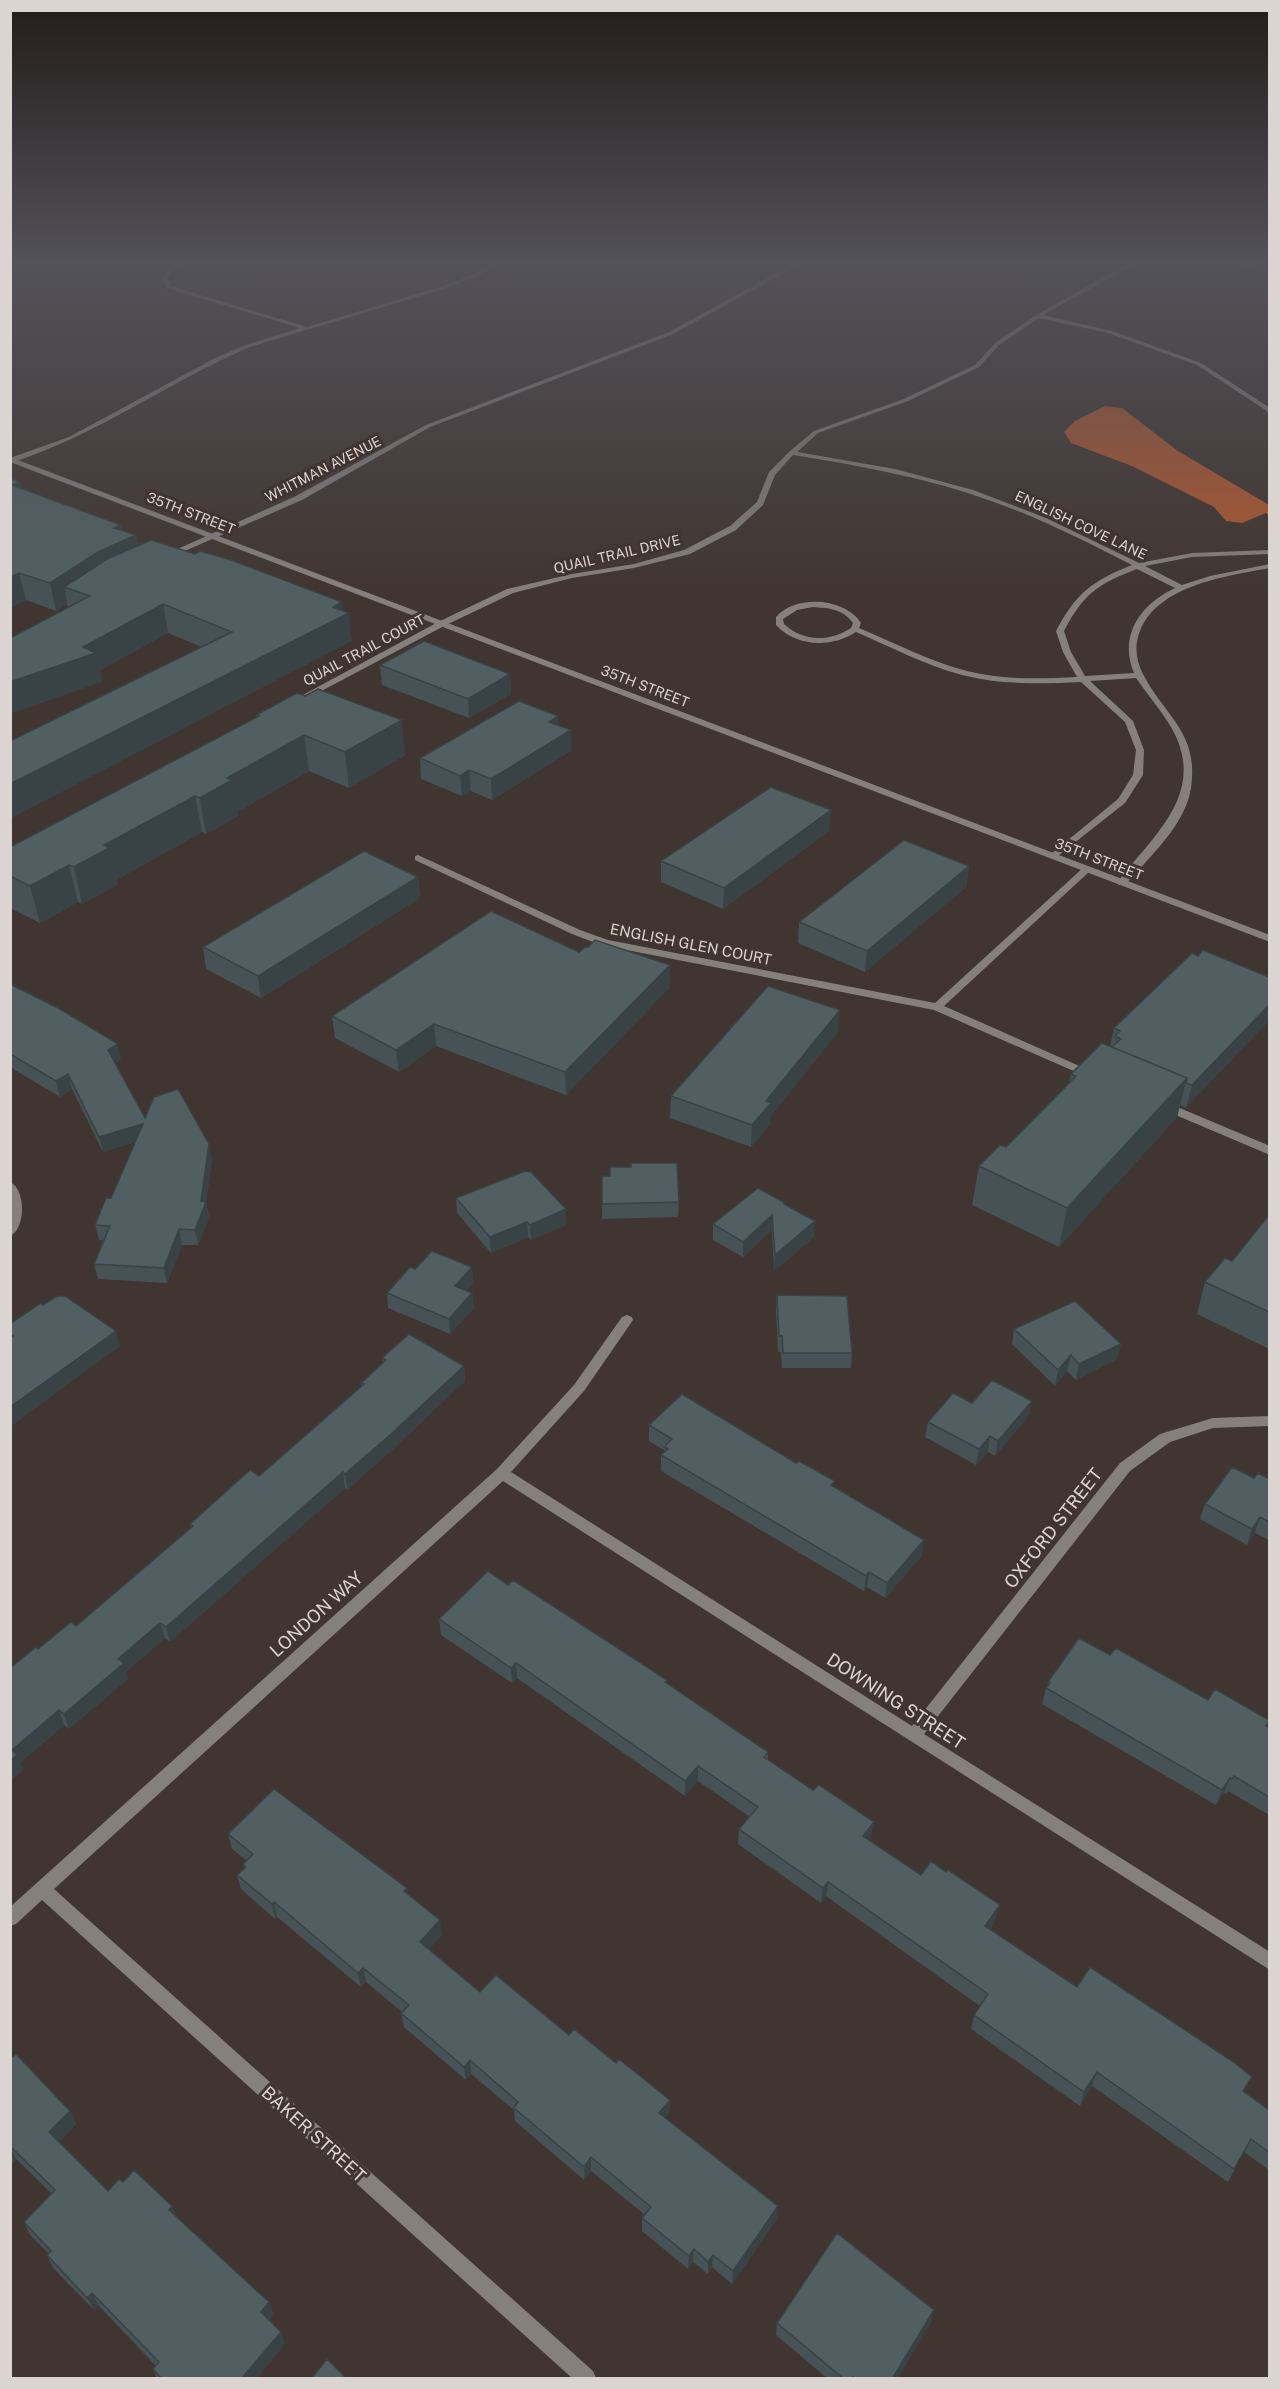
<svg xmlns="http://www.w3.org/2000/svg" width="1280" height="2389" viewBox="0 0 1280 2389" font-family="'Public Sans',sans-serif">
  <rect width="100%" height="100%" fill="#403530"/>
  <!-- water -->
  <path fill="#b0582f" d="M1105 406 1122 408 1178 451 1269 505V515L1266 513 1242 523 1226 521 1214 507 1132 466 1071 443 1064 432 1075 421Z"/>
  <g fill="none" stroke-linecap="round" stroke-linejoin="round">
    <!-- minor -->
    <path fill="#86807d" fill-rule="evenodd" d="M183 260H191L174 269 168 278 171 286 307 327 443 286 472 275 499 260H507L476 277 447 288 250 347C168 382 96 436 10 463V458L69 437 215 358 246 345 300 328 166 288 162 278 170 267Z
      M800 260H808L673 334 430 427 302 500 171 557 164 555 296 496 426 425 669 332Z
      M1134 260H1142L1043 315 1112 331 1201 363 1270 408V413L1197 365 1108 333 1039 318 999 345 979 367 908 401 818 433 797 452 895 469 973 490 1046 518 1139 563 1192 553 1270 550V554L1192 557 1145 566 1182 585 1210 576 1270 564V568C1227 576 1158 585 1140 631 1134 645 1136 661 1143 674 1165 717 1199 732 1191 788 1185 826 1149 857 1125 885H1119L1117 883C1153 835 1209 793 1171 727 1161 710 1147 694 1136 678L1090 681 1133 721 1144 750 1143 775 1125 803 1054 859 1049 856 1051 854 1118 799 1133 775 1136 750 1125 722 1081 682C1041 684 1001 685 962 675 925 665 891 647 856 632 832 648 796 647 776 625V617C796 594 845 598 861 623L859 628C895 643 929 661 967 671 1003 680 1040 679 1077 677L1063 652 1056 631C1076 593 1092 581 1132 565 1087 542 1042 519 994 502 929 478 861 466 793 455L775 475 763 505 736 530 690 554 634 568 572 578 513 593 446 625 295 705 288 703 440 621 507 589 572 574 634 564 684 550 730 526 757 502 769 472 789 452 814 431 904 399 975 365 995 343 1036 315ZM1137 569 1175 588C1141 604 1118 635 1134 673L1085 676 1071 652 1064 631C1084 593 1098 584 1137 569ZM813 607C829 608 843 609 853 623L851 628C830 642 803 642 784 624L783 619 797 610Z
      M1220 260H1233L1270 268V272Z
      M418 855 580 930 608 940 935 1003 1084 867H1090V871L944 1006 1093 1072 1095 1074 1089 1077 1085 1076 934 1010 601 945 572 934 415 860V856Z
      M1163 1101 1270 1146V1155L1159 1108 1157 1105 1159 1102Z
      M10 1182C26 1189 26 1229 10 1236Z
      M627 1315 632 1317 633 1320 584 1391 511 1472 912 1726 1120 1463 1160 1434 1213 1418 1270 1416V1426L1213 1428 1170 1442 1130 1471 924 1734 1270 1952V1970L503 1481 54 1889 593 2371 596 2378H572L42 1900 16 1924 10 1926V1907L497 1469 574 1385 622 1317Z"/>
    <!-- tertiary -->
    <path fill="#86807d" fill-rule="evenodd" d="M10 457 1270 935V942L10 462Z"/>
  </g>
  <!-- wall -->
  <path fill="#465255" d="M10 478 20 482 22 489 122 531 136 535 138 546 343 610 352 641 202 647 168 633 100 670 102 682 68 608 67 604 56 611 26 600 10 608Z
    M380 665 510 674 511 694 469 718 382 685Z
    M256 715 405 755 349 788 309 771 237 812 238 816 206 834 202 832 116 880 117 885 82 904 78 902 40 923 10 908V847L256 718Z
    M559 725 572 750 492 800 471 791 462 796 421 779 420 758Z
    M829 831 723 909 661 882V861Z
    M969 866 966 887 865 972 798 943 799 922Z
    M418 877 420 898 261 998 206 969 203 947Z
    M579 952 670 965V987L566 1095 436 1046 399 1072 335 1038 332 1016Z
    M1198 956 1269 977 1186 1108 1180 1105 1177 1117 1059 1247 972 1205 979 1166 1006 1147 1069 1083 1071 1074 1110 1046 1114 1028Z
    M10 984 121 1059 115 1063 145 1118 212 1159 206 1202 209 1217 198 1245H182L167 1283 98 1279 94 1264 103 1240H99L95 1225 111 1198 135 1142 103 1152 72 1089 60 1097 10 1067Z
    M838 1032 770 1117V1125L751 1147 670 1118 671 1096Z
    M631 1167 679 1202 678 1217 602 1219V1176H610Z
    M456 1198 566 1225 531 1240 528 1237 491 1253 457 1213Z
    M785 1205 814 1237 774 1271 772 1230 743 1257 713 1240V1224Z
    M1269 1215V1349L1197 1314 1205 1282 1232 1261Z
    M415 1269 474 1283 466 1291 472 1293 474 1308 450 1334 388 1308 387 1293Z
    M777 1295 852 1353 851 1368H782L781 1352H778L776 1311Z
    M1014 1329 1121 1344 1117 1359 1076 1380 1067 1371 1055 1386 1012 1344Z
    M382 1358 464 1366 465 1381 393 1449 348 1489 345 1488 170 1642 165 1638 126 1672 128 1679 69 1729 64 1725 20 1763 23 1770 10 1781V1668L38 1649 76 1626 191 1528 190 1524 259 1476 361 1386V1383L383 1363Z
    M972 1403 1029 1416 995 1456 988 1452 976 1465 925 1437 928 1422Z
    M649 1425 834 1487 922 1556 885 1598 867 1587 864 1591 661 1471V1455L664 1453V1450L649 1441Z
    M1254 1478 1269 1479V1540L1255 1533 1247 1545 1200 1519 1205 1504Z
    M508 1585 667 1680V1684L768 1752V1759L871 1837 869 1840 921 1875 996 1919 990 1929 1077 1987 1245 2092 1269 2110V2170L1244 2152 1228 2182 1092 2086 1080 2106 971 2029 974 2015 980 2006 826 1896 821 1903 738 1844 739 1829 750 1817 698 1781 685 1796 517 1678 512 1683 441 1635 439 1619Z
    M1110 1655 1269 1728V1815L1228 1791 1226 1794 1224 1793 1216 1805 1042 1704 1048 1682Z
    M228 1834 408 1895 442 1935 429 1949 480 1992 569 2035 616 2063 670 2100 669 2113 665 2118 777 2219 732 2284 712 2267 708 2274 693 2262 688 2269 642 2231V2218L645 2215 591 2171 584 2180 515 2121 514 2110 471 2074 466 2080 404 2027 401 2013 402 2012 366 1982 361 1987 277 1917 275 1919 241 1889 237 1875 244 1869 243 1864 246 1860 232 1849Z
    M10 2059 70 2111 76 2124 59 2142 108 2191 123 2182 172 2206 176 2216 269 2302 273 2314 269 2320 285 2344 256 2379H157L153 2369 156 2366 98 2305 94 2310 53 2268 47 2255 48 2253 30 2235 24 2222 51 2193 16 2159 10 2165Z
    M931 2322 897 2379H828L776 2335 777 2323Z"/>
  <!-- shaded-wall -->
  <path fill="#394245" d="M20 482 26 509 12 485Z
    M121 525 124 540 136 535 141 563 64 587 67 604 56 611 50 583 114 528Z
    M19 573 26 600 10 608V577Z
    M342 602 343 616 349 613 352 641 10 819V784Z
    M163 604 168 633 100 670 102 682 10 714V682L83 647Z
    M510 674 511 694 469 718 468 699Z
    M558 716 559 736 549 722Z
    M402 720 405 755 349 788 345 752Z
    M571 730 572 750 492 800 491 779Z
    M304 735 309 771 237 812 238 816 206 834 200 798 227 778Z
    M469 770 471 791 462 796 460 776Z
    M195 796 202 832 116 880 117 885 82 904 74 867 104 845Z
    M831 810 829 831 723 909 724 888Z
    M69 865 78 902 40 923 30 886Z
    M969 866 966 887 865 972 867 951Z
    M418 877 420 898 261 998 258 976Z
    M670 965V987L566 1095 565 1072Z
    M1269 1005V1021L1186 1108 1192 1085Z
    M840 1010 838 1032 770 1117V1125L751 1147 752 1125 766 1101Z
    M434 1024 436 1046 399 1072 396 1050Z
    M118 1044 121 1059 112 1065 108 1050Z
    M68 1074 72 1089 60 1097 56 1081Z
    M1187 1078 1177 1117 1059 1247 1067 1208Z
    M143 1124 146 1139 103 1152 99 1137Z
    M209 1144 212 1159 206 1202 209 1217 198 1245 195 1230Z
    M566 1209V1225L531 1240 530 1225Z
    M772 1215V1230L743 1257V1242Z
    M815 1221 814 1237 774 1271 775 1255Z
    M527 1222 528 1237 491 1253 490 1237Z
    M179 1229 182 1245 167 1283 164 1268Z
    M472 1267 474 1283 456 1302 455 1286Z
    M472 1293 474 1308 450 1334 449 1319Z
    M116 1331 120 1346 10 1427V1407Z
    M1121 1344 1117 1359 1076 1380 1079 1364Z
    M1071 1355 1067 1371 1055 1386 1058 1370Z
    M464 1366 465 1381 393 1449 348 1489 345 1474Z
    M1032 1401 1029 1416 995 1456 998 1441Z
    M990 1436 988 1452 976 1465 979 1449Z
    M343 1472 345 1488 170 1642 166 1627Z
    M1260 1517 1255 1533 1247 1545 1252 1529Z
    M924 1540 922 1556 885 1598 887 1583Z
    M869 1572 867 1587 864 1591 866 1576Z
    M160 1623 165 1638 126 1672 128 1679 69 1729 64 1714 118 1659Z
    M516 1663 517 1678 512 1683 511 1668Z
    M59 1710 64 1725 20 1763 23 1770 10 1781V1761L12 1750Z
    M698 1766V1781L685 1796V1781Z
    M1230 1778 1224 1793 1216 1805 1222 1790Z
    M874 1822 871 1837 861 1850 863 1836Z
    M828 1882 826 1896 821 1903 823 1888Z
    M274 1902 277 1917 275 1919 272 1904Z
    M1000 1905 996 1919 982 1940 985 1926Z
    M440 1920 442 1935 422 1956 420 1942Z
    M363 1968 366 1982 361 1987 358 1973Z
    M470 2060 471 2074 466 2080 464 2067Z
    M1097 2072 1092 2086 1080 2106 1084 2092Z
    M670 2100 669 2113 659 2127V2113Z
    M70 2111 76 2124 56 2145 49 2132Z
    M10 2147 16 2159 10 2165Z
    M591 2157V2171L584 2180V2167Z
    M172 2206 177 2219 169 2210Z
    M778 2206 777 2219 732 2284 733 2271Z
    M694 2249 693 2262 688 2269 689 2256Z
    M713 2255 712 2267 708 2274V2262Z
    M92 2293 98 2305 94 2310 87 2298Z
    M269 2302 273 2314 265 2324 261 2312Z
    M934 2310 931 2322 897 2379H892Z
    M281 2332 285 2344 256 2379H241Z"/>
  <!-- building -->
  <path fill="#515f63" stroke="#394245" stroke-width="1.5" d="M10 478 20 482 12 485 121 525 114 528 136 535 98 552 50 583 19 573 10 577Z
    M151 540 195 554 200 551 231 560 342 602 333 607 349 613 10 784V741L232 632 163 604 83 647 96 653 10 682V638L90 596 64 587 107 559Z
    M424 641 510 674 468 699 380 665Z
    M318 689 402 720 345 752 304 735 227 778 232 780 200 798 195 796 104 845 109 848 74 867 69 865 30 886 10 876V847L259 716 256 715 297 693 305 696Z
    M519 701 558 716 549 722 571 730 491 779 469 770 460 776 420 758Z
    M771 787 831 810 724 888 661 861Z
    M904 840 969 866 867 951 799 922Z
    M364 851 418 877 258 976 203 947Z
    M491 911 579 952 585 947H588L595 940 670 965 565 1072 434 1024 396 1050 332 1016Z
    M1203 950 1269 977V1005L1192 1085 1186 1083 1187 1078 1112 1047 1121 1039 1115 1036 1120 1031 1114 1028 1192 953 1198 956Z
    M10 984 58 1008 118 1044 108 1050 145 1118 154 1097 178 1089 209 1144 201 1201 206 1202 195 1230 179 1229 164 1268 94 1264 110 1226 95 1225 106 1198H111L143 1124 99 1137 68 1074 56 1081 10 1054V1039H12L10 1038Z
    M768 986 840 1010 766 1101 771 1103 752 1125 671 1096Z
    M1102 1043 1187 1078 1067 1208 979 1166 1000 1145 1006 1147 1076 1076 1071 1074Z
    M631 1163H677L679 1202 602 1204V1176H610V1167H631Z
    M525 1171 531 1172 566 1209 530 1225 527 1222 490 1237 456 1198Z
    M758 1188 785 1203 784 1204 815 1221 775 1255 772 1215 743 1242 713 1224Z
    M1269 1215V1312L1205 1282 1225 1258 1232 1261Z
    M432 1251 472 1267 455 1286 472 1293 449 1319 387 1293 410 1267 415 1269Z
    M777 1295 847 1296 852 1353H783L782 1336H779Z
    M57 1296H65L116 1331 10 1407V1338L13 1336 10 1334V1324L41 1303 43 1305Z
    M1075 1301 1121 1344 1079 1364 1071 1355 1058 1370 1014 1329Z
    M409 1334 464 1366 391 1434 345 1474 343 1472 166 1627 160 1623 118 1659 124 1663 64 1714 59 1710 12 1750 17 1755 10 1761V1668L36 1647 38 1649 71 1622 76 1626 193 1526 190 1524 250 1470 259 1476 364 1384 361 1383 386 1360 382 1358Z
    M992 1380 1032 1401 998 1441 990 1436 979 1449 928 1422 953 1393 972 1403Z
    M682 1394 796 1463 799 1461 835 1481 831 1485 924 1540 887 1583 869 1572 866 1576 661 1455 668 1449 664 1447 672 1439 649 1425Z
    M1232 1467 1254 1478 1258 1473 1269 1479V1522L1260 1517 1252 1529 1205 1504Z
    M488 1571 508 1585 513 1580 667 1680 665 1682 768 1752 764 1757 813 1790 819 1785 874 1822 863 1836 921 1875 931 1861 946 1872 948 1870 1000 1905 985 1926 1077 1987 1090 1967 1235 2063 1252 2077 1243 2091 1269 2110V2152L1251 2139 1234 2169 1097 2072 1084 2092 974 2015 988 1994 828 1882 823 1888 739 1829 758 1807 698 1766 685 1781 516 1663 511 1668 439 1619Z
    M1079 1638 1110 1655 1116 1648 1208 1700 1215 1689 1269 1720 1266 1726 1269 1728V1797L1234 1776 1232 1779 1230 1778 1222 1790 1046 1688 1050 1683 1048 1682Z
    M274 1789 407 1888 404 1891 440 1920 420 1942 480 1992 496 1975 569 2035 574 2029 616 2063 619 2059 670 2100 659 2113 778 2206 733 2271 713 2255 708 2262 694 2249 689 2256 642 2218 651 2207 591 2157 584 2167 514 2108 518 2102 470 2060 464 2067 401 2013 409 2005 363 1968 358 1973 274 1902 272 1904 237 1875 246 1867 243 1864 253 1854 228 1834Z
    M16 2054 70 2111 49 2132 108 2191 119 2179 123 2182 134 2170 172 2206 169 2210 269 2302 261 2312 281 2332 241 2379H162L153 2369 159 2362 92 2293 87 2298 47 2255 51 2251 24 2222 55 2190 10 2146V2059Z
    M837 2233 934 2310 892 2379H854L853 2377 852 2379H844L777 2323Z
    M327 2359 347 2379H311Z"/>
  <!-- sky -->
  <linearGradient id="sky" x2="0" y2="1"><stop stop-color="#231d1a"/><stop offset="0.44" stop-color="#535159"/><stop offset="1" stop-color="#535159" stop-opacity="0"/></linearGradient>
  <rect width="1280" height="595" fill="url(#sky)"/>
  <g text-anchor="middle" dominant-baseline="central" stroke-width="6" stroke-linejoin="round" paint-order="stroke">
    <!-- far-street labels -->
    <g font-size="14" fill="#dbd4d1" stroke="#403530">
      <text transform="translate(323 469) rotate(-27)">WHITMAN AVENUE</text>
      <text transform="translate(191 513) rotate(21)">35TH STREET</text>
      <text transform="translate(1081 525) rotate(25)">ENGLISH COVE LANE</text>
      <text transform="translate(617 554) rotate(-13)">QUAIL TRAIL DRIVE</text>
      <text transform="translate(364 650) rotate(-28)">QUAIL TRAIL COURT</text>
      <text transform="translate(645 686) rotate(21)">35TH STREET</text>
      <text transform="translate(1099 859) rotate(21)">35TH STREET</text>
    </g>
    <!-- street labels -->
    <g font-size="15" fill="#dbd4d1" stroke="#403530">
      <text transform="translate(691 944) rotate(11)">ENGLISH GLEN COURT</text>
    </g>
    <!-- near-street labels -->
    <g font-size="18" fill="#dbd4d1" stroke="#403530">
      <text transform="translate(1053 1528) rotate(-52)">OXFORD STREET</text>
      <text transform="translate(316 1614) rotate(-42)">LONDON WAY</text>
      <text transform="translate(896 1701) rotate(33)">DOWNING STREET</text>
      <text transform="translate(314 2134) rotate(42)">BAKER STREET</text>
    </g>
  </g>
  <!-- border -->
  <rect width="1280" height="2389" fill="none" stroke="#dbd4d1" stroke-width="24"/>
</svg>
